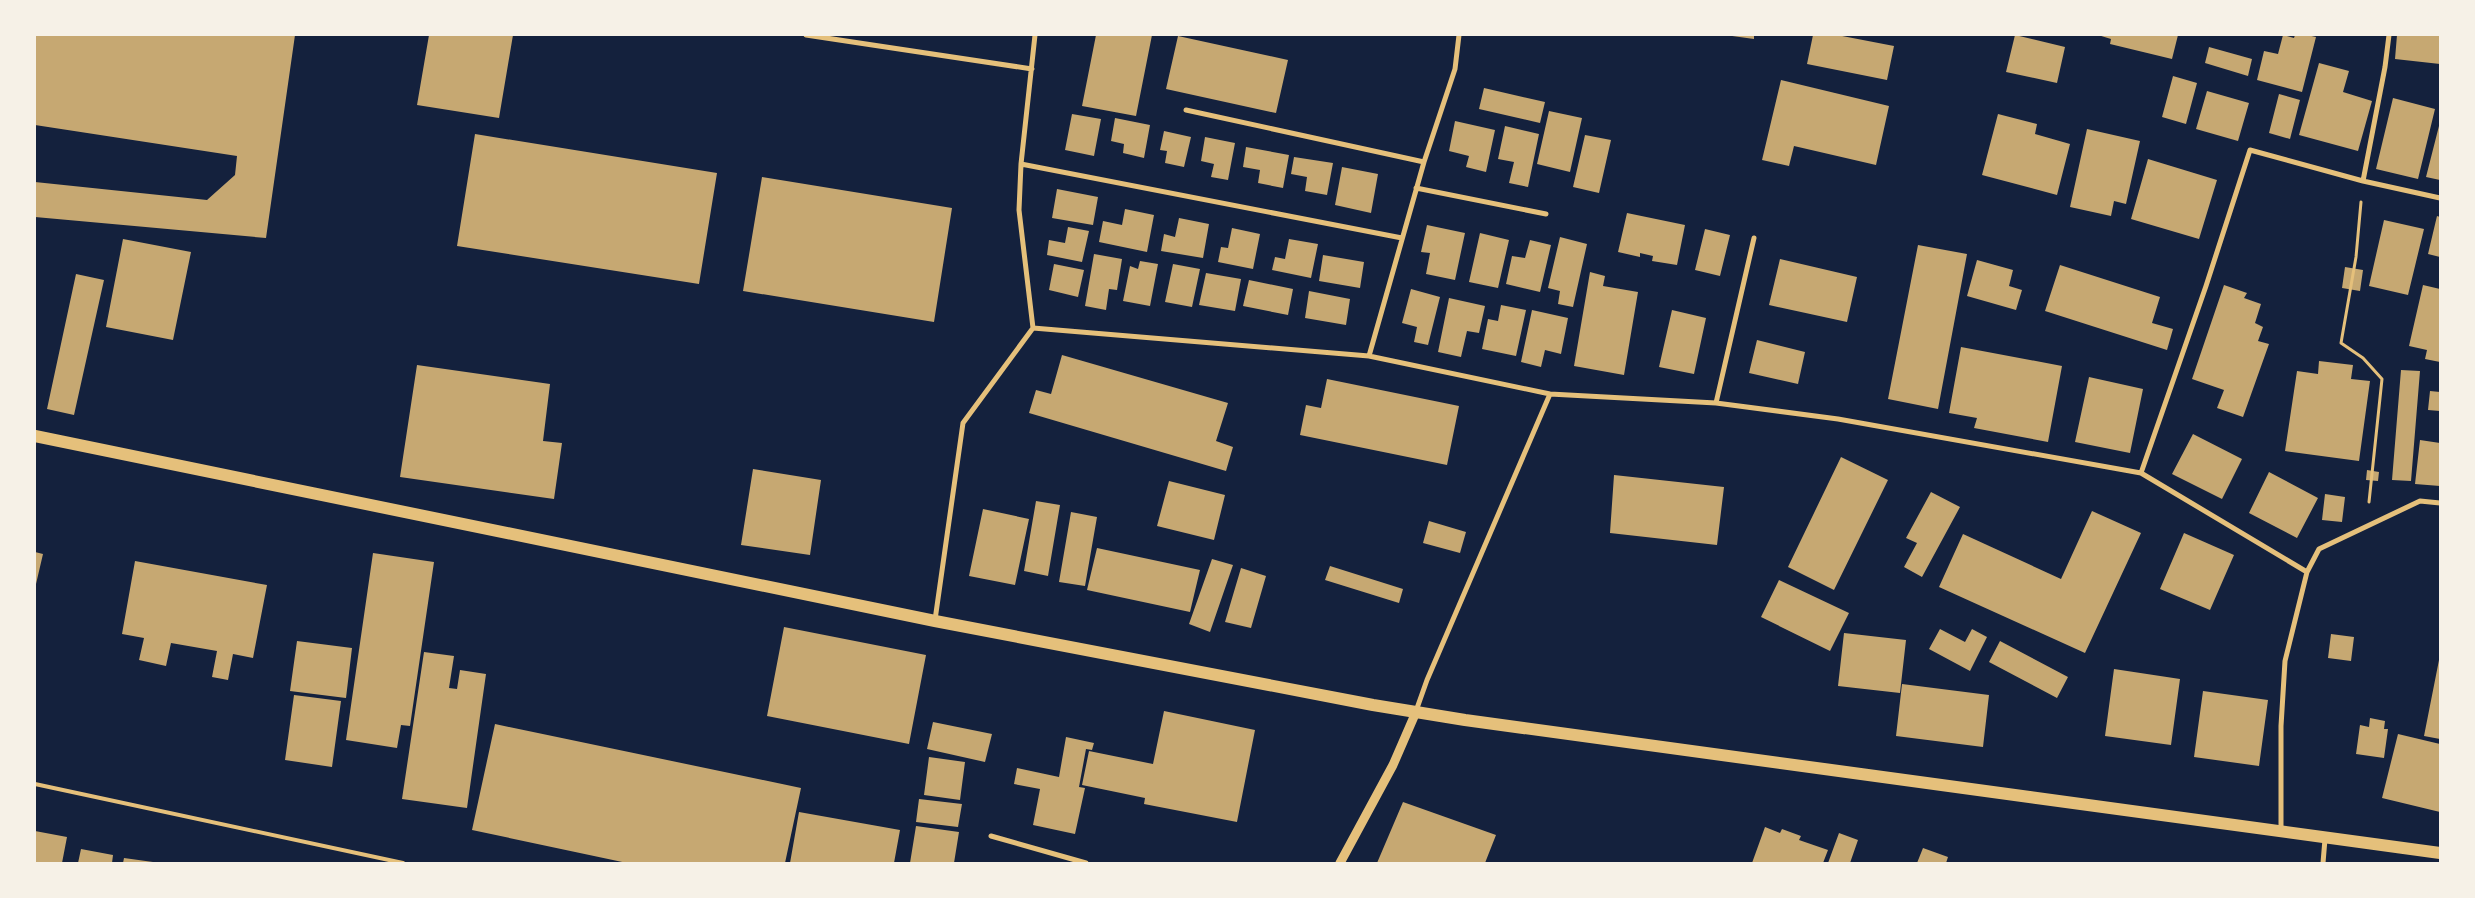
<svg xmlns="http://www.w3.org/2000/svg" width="2475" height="898" viewBox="0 0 2475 898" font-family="'Exo 2',sans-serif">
  <rect width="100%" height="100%" fill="#14213d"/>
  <!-- building -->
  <path fill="#c6a872" d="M35 35H295L266 238 35 217V182L207 200 235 175 237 156 35 125Z
    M429 35H513L499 118 417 105Z
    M1096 35H1152L1136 116 1082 106Z
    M1725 35H1754V39Z
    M1813 35H1837L1894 46 1887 80 1807 64Z
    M2015 35 2065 47 2057 83 2006 72Z
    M2098 35H2178L2172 59 2110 44 2111 39Z
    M2283 35 2294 38 2295 35H2307L2316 37 2302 92 2257 80 2264 51 2278 54Z
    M2397 35H2440V64L2395 59Z
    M1178 36 1288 60 1276 113 1166 89Z
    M2209 47 2252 59 2248 76 2205 63Z
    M2319 63 2349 71 2343 92 2372 101 2358 151 2299 135Z
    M2173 76 2197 83 2186 124 2162 117Z
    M1781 80 1889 106 1876 165 1794 146 1789 166 1762 160Z
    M1484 88 1545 102 1540 123 1479 109Z
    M2207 91 2249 103 2238 141 2196 129Z
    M2279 94 2300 100 2290 139 2269 133Z
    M2393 98 2435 109 2418 179 2376 169Z
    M1549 111 1582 118 1570 172 1537 164Z
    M1072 114 1101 119 1094 156 1065 150Z
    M1998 114 2037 124 2035 134 2070 144 2057 195 1982 175Z
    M1115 118 1150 125 1144 158 1123 153 1124 144 1111 141Z
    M1455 121 1495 130 1486 172 1466 167 1469 156 1449 151Z
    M2440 122V180L2426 177Z
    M1505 126 1539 134 1528 187 1509 183 1514 162 1498 159Z
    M2087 129 2140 141 2126 204 2114 201 2111 216 2070 207Z
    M1164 131 1191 137 1184 167 1165 163 1167 151 1160 150Z
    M475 134 717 173 699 284 457 246Z
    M1585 135 1611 140 1599 193 1573 187Z
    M1205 137 1235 143 1228 180 1211 177 1214 164 1201 161Z
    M1246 147 1289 155 1283 188 1258 183 1260 170 1243 167Z
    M1294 157 1333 163 1327 195 1305 191 1307 177 1291 174Z
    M2148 159 2217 180 2199 239 2131 219Z
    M1342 167 1378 174 1371 213 1335 205Z
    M762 177 952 208 934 322 743 291Z
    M1057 189 1098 197 1093 225 1052 218Z
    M1125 209 1154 215 1147 252 1099 242 1103 221 1122 225Z
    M1627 213 1685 225 1677 265 1652 261 1653 256 1640 253V257L1618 252Z
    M2437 216 2440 217V257L2428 254Z
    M1179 218 1209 224 1203 258 1161 251 1164 234 1175 237Z
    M2384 220 2424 229 2408 295 2369 286Z
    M1427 225 1465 233 1455 280 1426 274 1430 253 1421 252Z
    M1068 227 1089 231 1082 262 1047 255 1049 240 1065 243Z
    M1232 228 1260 234 1253 269 1218 262 1221 247 1228 248Z
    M1705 229 1730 235 1720 276 1695 270Z
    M1480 233 1509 240 1498 288 1469 282Z
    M1560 237 1587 244 1573 307 1558 304 1560 291 1548 288Z
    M123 239 191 252 173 340 106 327Z
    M1289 239 1318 244 1311 278 1272 270 1275 257 1285 259Z
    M1530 240 1551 245 1540 292 1506 284 1512 256 1525 258Z
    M1918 245 1967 254 1938 409 1888 399Z
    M1094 254 1122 259 1117 290 1109 289 1106 310 1085 306Z
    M1323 255 1364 262 1360 288 1319 281Z
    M1780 259 1857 277 1847 322 1769 305Z
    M1977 260 2013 270 2009 286 2022 290 2016 310 1967 296Z
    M1140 261 1158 264 1150 306 1123 301 1130 266 1138 269Z
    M1054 264 1084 270 1078 297 1049 290Z
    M1173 264 1200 269 1192 307 1165 302Z
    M2060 265 2160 297 2152 323 2173 329 2167 350 2045 311Z
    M2345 267 2363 270 2360 291 2342 288Z
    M1590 272 1605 276 1603 286 1638 292 1624 375 1574 366Z
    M1206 273 1241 279 1235 311 1199 305Z
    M76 274 104 280 74 415 47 409Z
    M1249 280 1293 289 1288 315 1243 306Z
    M2224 285 2247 293 2244 298 2261 304 2255 323 2263 327 2258 341 2269 344 2243 417 2217 408 2224 390 2192 379Z
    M2423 285 2440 289V362L2425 359 2427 350 2409 346Z
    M1411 289 1440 297 1428 345 1414 342 1417 327 1402 323Z
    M1309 291 1350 299 1346 325 1305 318Z
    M1449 298 1485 306 1479 333 1467 331 1461 357 1438 352Z
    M1501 305 1526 310 1516 356 1482 349 1488 319 1498 321Z
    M1532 310 1568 318 1561 354 1545 350 1541 367 1521 362Z
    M1672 310 1706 318 1694 374 1659 367Z
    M1757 340 1805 352 1798 384 1749 373Z
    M1961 347 2062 366 2048 442 1974 428 1977 418 1949 413Z
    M1062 355 1228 403 1216 441 1233 447 1226 471 1029 413 1036 390 1051 394Z
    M2319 361 2353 365 2351 379 2370 381 2359 461 2285 451 2297 371 2318 374Z
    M417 365 550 384 543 441 562 443 554 499 400 477Z
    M2401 370 2420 371 2411 481 2392 480Z
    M2089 377 2143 389 2130 453 2075 442Z
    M1327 379 1459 406 1447 465 1300 435 1306 405 1321 408Z
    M2430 391 2440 392V411L2428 410Z
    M2193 434 2242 459 2222 499 2172 474Z
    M2420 440 2440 443V486L2415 484Z
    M1841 457 1888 480 1834 590 1788 567Z
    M753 469 821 480 810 555 741 545Z
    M2367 470 2379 472 2378 481 2366 480Z
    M2269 472 2318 498 2297 538 2249 513Z
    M1614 475 1724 487 1717 545 1610 533Z
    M1169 481 1225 495 1214 540 1157 526Z
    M1931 492 1960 507 1922 577 1904 567 1917 543 1906 538Z
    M2325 494 2345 497 2342 522 2322 520Z
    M1036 501 1060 505 1048 576 1024 571Z
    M983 509 1029 519 1015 585 969 576Z
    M2092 511 2141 533 2085 653 1939 587 1963 534 2061 579Z
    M1071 512 1097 517 1085 586 1059 582Z
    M1429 521 1466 532 1460 553 1423 543Z
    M2184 533 2234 555 2210 610 2160 589Z
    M1097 548 1200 570 1190 612 1087 590Z
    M35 552 43 554 36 584H35Z
    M373 553 434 562 410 726 401 725 397 748 346 740Z
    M1212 559 1233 565 1210 632 1189 624Z
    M135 561 267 585 253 658 233 654 228 680 212 677 217 651 171 643 166 666 139 660 144 638 122 634Z
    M1330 566 1403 589 1399 603 1325 580Z
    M1241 568 1266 576 1251 628 1225 622Z
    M1779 580 1849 613 1830 651 1761 617Z
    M784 627 926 655 909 744 767 716Z
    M1940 629 1965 642 1972 629 1987 637 1970 671 1929 649Z
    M1844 633 1906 640 1900 693 1838 686Z
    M2331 634 2354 637 2351 661 2328 658Z
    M297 641 352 648 346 698 290 691Z
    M2000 641 2068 677 2057 698 1989 662Z
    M424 652 454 656 449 688 457 689 460 670 486 674 467 808 402 799Z
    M2439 660H2440V739L2424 736Z
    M2114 669 2180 679 2171 745 2105 736Z
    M1902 684 1989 695 1983 747 1896 736Z
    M2203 691 2268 700 2259 766 2194 757Z
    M294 695 341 701 332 767 285 760Z
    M1164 711 1255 730 1237 822 1144 804 1145 798 1082 785 1089 751 1153 764Z
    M2370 718 2385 721 2384 729H2388L2384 758 2356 754 2360 725 2369 727Z
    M933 722 992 734 985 762 927 749Z
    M495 724 801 788 785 863H627L472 830Z
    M2398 734 2440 744V812L2382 798Z
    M1066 737 1094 743 1092 750 1086 749 1079 787 1085 788 1075 834 1033 825 1040 789 1014 784 1017 768 1059 777Z
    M929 757 965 762 960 800 924 795Z
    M919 799 962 804 958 827 916 822Z
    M1403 802 1496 835 1485 863H1377Z
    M799 812 900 830 894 863H790Z
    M916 826 959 832 954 863H910Z
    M1765 827 1780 833 1782 829 1801 836 1799 840 1828 850 1823 863H1752Z
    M35 831 67 837 62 863H35Z
    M1839 833 1858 840 1850 863H1828Z
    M1923 848 1948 857 1946 863H1917Z
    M81 849 113 855 112 863H78Z
    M124 858 153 862 152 863H123Z"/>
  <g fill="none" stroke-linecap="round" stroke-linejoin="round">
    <!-- path -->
    <path stroke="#e5c07b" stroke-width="3" d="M2361 202 2356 257 2341 343 2363 358 2382 379 2369 502"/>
    <!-- service -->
    <path stroke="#e5c07b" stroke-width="4" d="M35 784 403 863"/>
    <!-- minor -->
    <path stroke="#e5c07b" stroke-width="5" d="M806 35 1032 69
      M1186 110 1424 162
      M1021 164 1402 238
      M2363 181 2385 67 2389 35
      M1416 188 1546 214
      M1033 328 1369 356 1550 394 1716 403 1838 419 2141 473 2307 572
      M1369 356 1424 162 1455 69 1459 35
      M1716 403 1754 238
      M2141 473 2206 286 2250 150 2363 181 2440 198
      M935 620 963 423 1033 328 1019 210 1021 164 1035 35
      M1416 711 1427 680 1550 394
      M2281 832V726L2285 661 2307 572 2319 549 2420 501 2440 503
      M991 836 1086 863
      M2323 863 2325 839"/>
    <!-- tertiary -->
    <path stroke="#e5c07b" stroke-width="9" d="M1340 863 1393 765 1416 712"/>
    <!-- primary -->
    <path stroke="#e5c07b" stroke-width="12" d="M35 436 935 621 1373 705 1465 720 2440 853"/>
  </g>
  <!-- border -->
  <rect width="2475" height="898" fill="none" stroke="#f6f1e7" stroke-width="72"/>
</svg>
